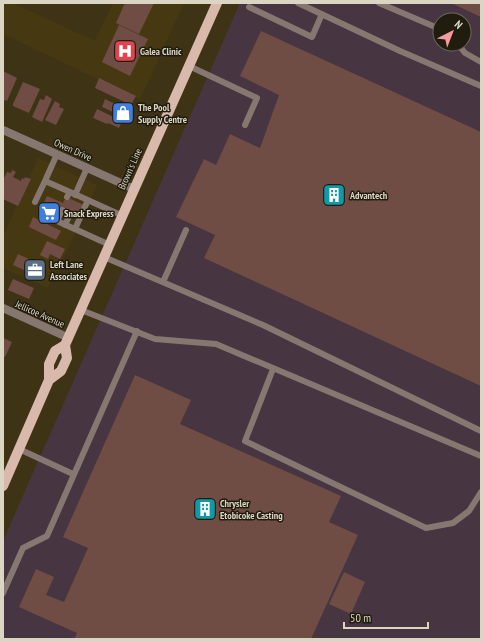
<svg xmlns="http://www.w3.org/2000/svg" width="484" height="642" viewBox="0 0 484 642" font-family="'PT Sans Narrow',sans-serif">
  <rect width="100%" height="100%" fill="#3e3315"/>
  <!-- built -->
  <path fill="#463911" d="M3 3H13L95 41 113 3H184L140 99 3 34Z
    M38 158 97 185 76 232 48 288 3 268V236Z"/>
  <!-- industrial -->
  <path fill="#473641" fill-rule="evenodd" d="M240 3H481V639H3V541ZM440 20H464V44H440Z"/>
  <!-- building -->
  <path fill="#6f4d45" d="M125 3H154L139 34 116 23Z
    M451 3H481V17Z
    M119 25 148 39 130 76 102 62Z
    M261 31 481 132V386L204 258 215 235 176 217 204 159 216 165 230 134 260 148 279 95 240 76Z
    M3 71 17 78 7 101 5 100 4 101 3 100Z
    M99 78 136 96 131 105 95 88Z
    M23 82 40 89 29 113 13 106V104Z
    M46 95 52 99 42 122 32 117 40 99 44 100Z
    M105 99 127 110 124 117 102 107Z
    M55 101 60 104 59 107 64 109 56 125 45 120Z
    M97 109 122 121 119 128 108 123 107 124 93 118Z
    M12 170 16 172 13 177 21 181 22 178 24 179 25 177 31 179 18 206 3 199 4 178 7 172 11 173Z
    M47 196 63 203 66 197 84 205 78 217 60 209 54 222 38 215Z
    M33 217 61 231 56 240 29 227Z
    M47 241 65 249 60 259 50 254 48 259 40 255Z
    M18 254 42 265 37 276 13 265Z
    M13 279 34 288 29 299 8 290Z
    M3 338 12 342 5 357 3 356Z
    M135 375 191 400 180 424 341 496 329 522 358 535 311 639H74L77 633 19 607 36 569 54 577 46 595 64 602 88 548 63 537Z
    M344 572 365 582 351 614 329 604Z"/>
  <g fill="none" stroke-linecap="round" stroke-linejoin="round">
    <!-- service -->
    <path stroke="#877771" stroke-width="6" d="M298 3 400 51 481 86
      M379 3 440 29
      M249 7 312 37 322 14
      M458 44 465 53 481 62
      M189 66 257 98 245 125
      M57 154 45 181 70 192 67 197
      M70 192 123 216
      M75 195 87 168
      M35 202 45 181
      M62 210 57 221 110 245
      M65 225 70 214
      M75 229 88 200
      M104 257 263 325 481 431
      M163 282 186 230
      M81 310 155 339 216 344 481 456
      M273 369 245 441 426 528 453 523 469 511 481 492
      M19 449 73 474
      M3 593 23 548 47 536 137 331"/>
    <!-- minor -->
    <path stroke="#877771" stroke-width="8" d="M3 130 134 189
      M3 308 69 338"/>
    <!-- primary -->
    <path stroke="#dab9ad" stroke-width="10" d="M49 380 61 371 67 358 65 345 217 3
      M3 486 49 380V364L55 351 65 345"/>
  </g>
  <!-- icons -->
  <defs>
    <g id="hospital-square" transform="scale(1.15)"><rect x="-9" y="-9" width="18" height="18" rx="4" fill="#e0444e" stroke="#201c0e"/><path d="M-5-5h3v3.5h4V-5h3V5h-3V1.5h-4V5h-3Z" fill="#fff"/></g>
    <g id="shop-square" transform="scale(1.15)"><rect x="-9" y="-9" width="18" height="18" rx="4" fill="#3f7fe0" stroke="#201c0e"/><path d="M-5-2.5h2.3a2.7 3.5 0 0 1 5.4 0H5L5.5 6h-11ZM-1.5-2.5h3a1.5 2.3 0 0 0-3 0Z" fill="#fff"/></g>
    <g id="building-square" transform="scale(1.15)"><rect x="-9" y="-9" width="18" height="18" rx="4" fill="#0f9aa8" stroke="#201c0e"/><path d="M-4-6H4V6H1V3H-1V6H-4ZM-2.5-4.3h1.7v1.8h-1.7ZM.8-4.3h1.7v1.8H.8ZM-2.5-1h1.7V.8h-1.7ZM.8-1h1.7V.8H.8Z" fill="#fff"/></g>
    <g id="supermarket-square" transform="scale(1.15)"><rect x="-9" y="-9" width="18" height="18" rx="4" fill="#3f7fe0" stroke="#201c0e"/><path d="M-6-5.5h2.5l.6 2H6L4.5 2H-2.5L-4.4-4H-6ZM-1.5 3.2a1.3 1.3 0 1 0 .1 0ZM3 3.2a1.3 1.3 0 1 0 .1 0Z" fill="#fff"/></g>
    <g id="office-square" transform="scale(1.15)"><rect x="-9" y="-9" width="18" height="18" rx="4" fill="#5c6f8a" stroke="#201c0e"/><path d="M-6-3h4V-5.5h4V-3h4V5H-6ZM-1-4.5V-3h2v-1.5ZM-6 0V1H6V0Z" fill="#fff"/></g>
  </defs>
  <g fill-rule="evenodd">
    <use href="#hospital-square" x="125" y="51"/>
    <use href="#shop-square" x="123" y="113"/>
    <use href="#building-square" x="334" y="195"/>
    <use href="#supermarket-square" x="49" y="213"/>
    <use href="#office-square" x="35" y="270"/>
    <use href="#building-square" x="205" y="509"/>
  </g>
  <g text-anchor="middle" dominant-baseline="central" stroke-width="3" stroke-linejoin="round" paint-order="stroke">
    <!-- poi labels -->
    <g font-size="10" font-weight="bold" fill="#dbd5c4" stroke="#201c0e" text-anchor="start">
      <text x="140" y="51">Galea Clinic</text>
      <text x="138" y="107">The Pool<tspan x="138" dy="12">Supply Centre</tspan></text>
      <text x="350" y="195">Advantech</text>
      <text x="64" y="213">Snack Express</text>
      <text x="50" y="264">Left Lane<tspan x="50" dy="12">Associates</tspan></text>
      <text x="220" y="503">Chrysler<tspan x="220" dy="12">Etobicoke Casting</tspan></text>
    </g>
    <!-- street labels -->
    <g font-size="10" fill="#dbd5c4" stroke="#201c0e">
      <text transform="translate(73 150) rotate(24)">Owen Drive</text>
      <text transform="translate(130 169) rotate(-66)">Brown's Line</text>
      <text transform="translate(40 314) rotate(24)">Jellicoe Avenue</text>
    </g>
  </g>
  <!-- border -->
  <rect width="484" height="642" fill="none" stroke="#dbd5c4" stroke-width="8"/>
  <!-- north arrow -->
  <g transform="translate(452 32) rotate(42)"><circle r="19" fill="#201c0e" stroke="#6b6657"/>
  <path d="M0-3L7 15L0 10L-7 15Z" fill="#f49b9f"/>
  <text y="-6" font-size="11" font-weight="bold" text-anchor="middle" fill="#dbd5c4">N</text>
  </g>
  <!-- scale -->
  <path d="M344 622v6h84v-6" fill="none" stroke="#dbd5c4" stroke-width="2"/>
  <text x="350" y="622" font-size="12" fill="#dbd5c4" stroke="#201c0e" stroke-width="3" paint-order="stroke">50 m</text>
</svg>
